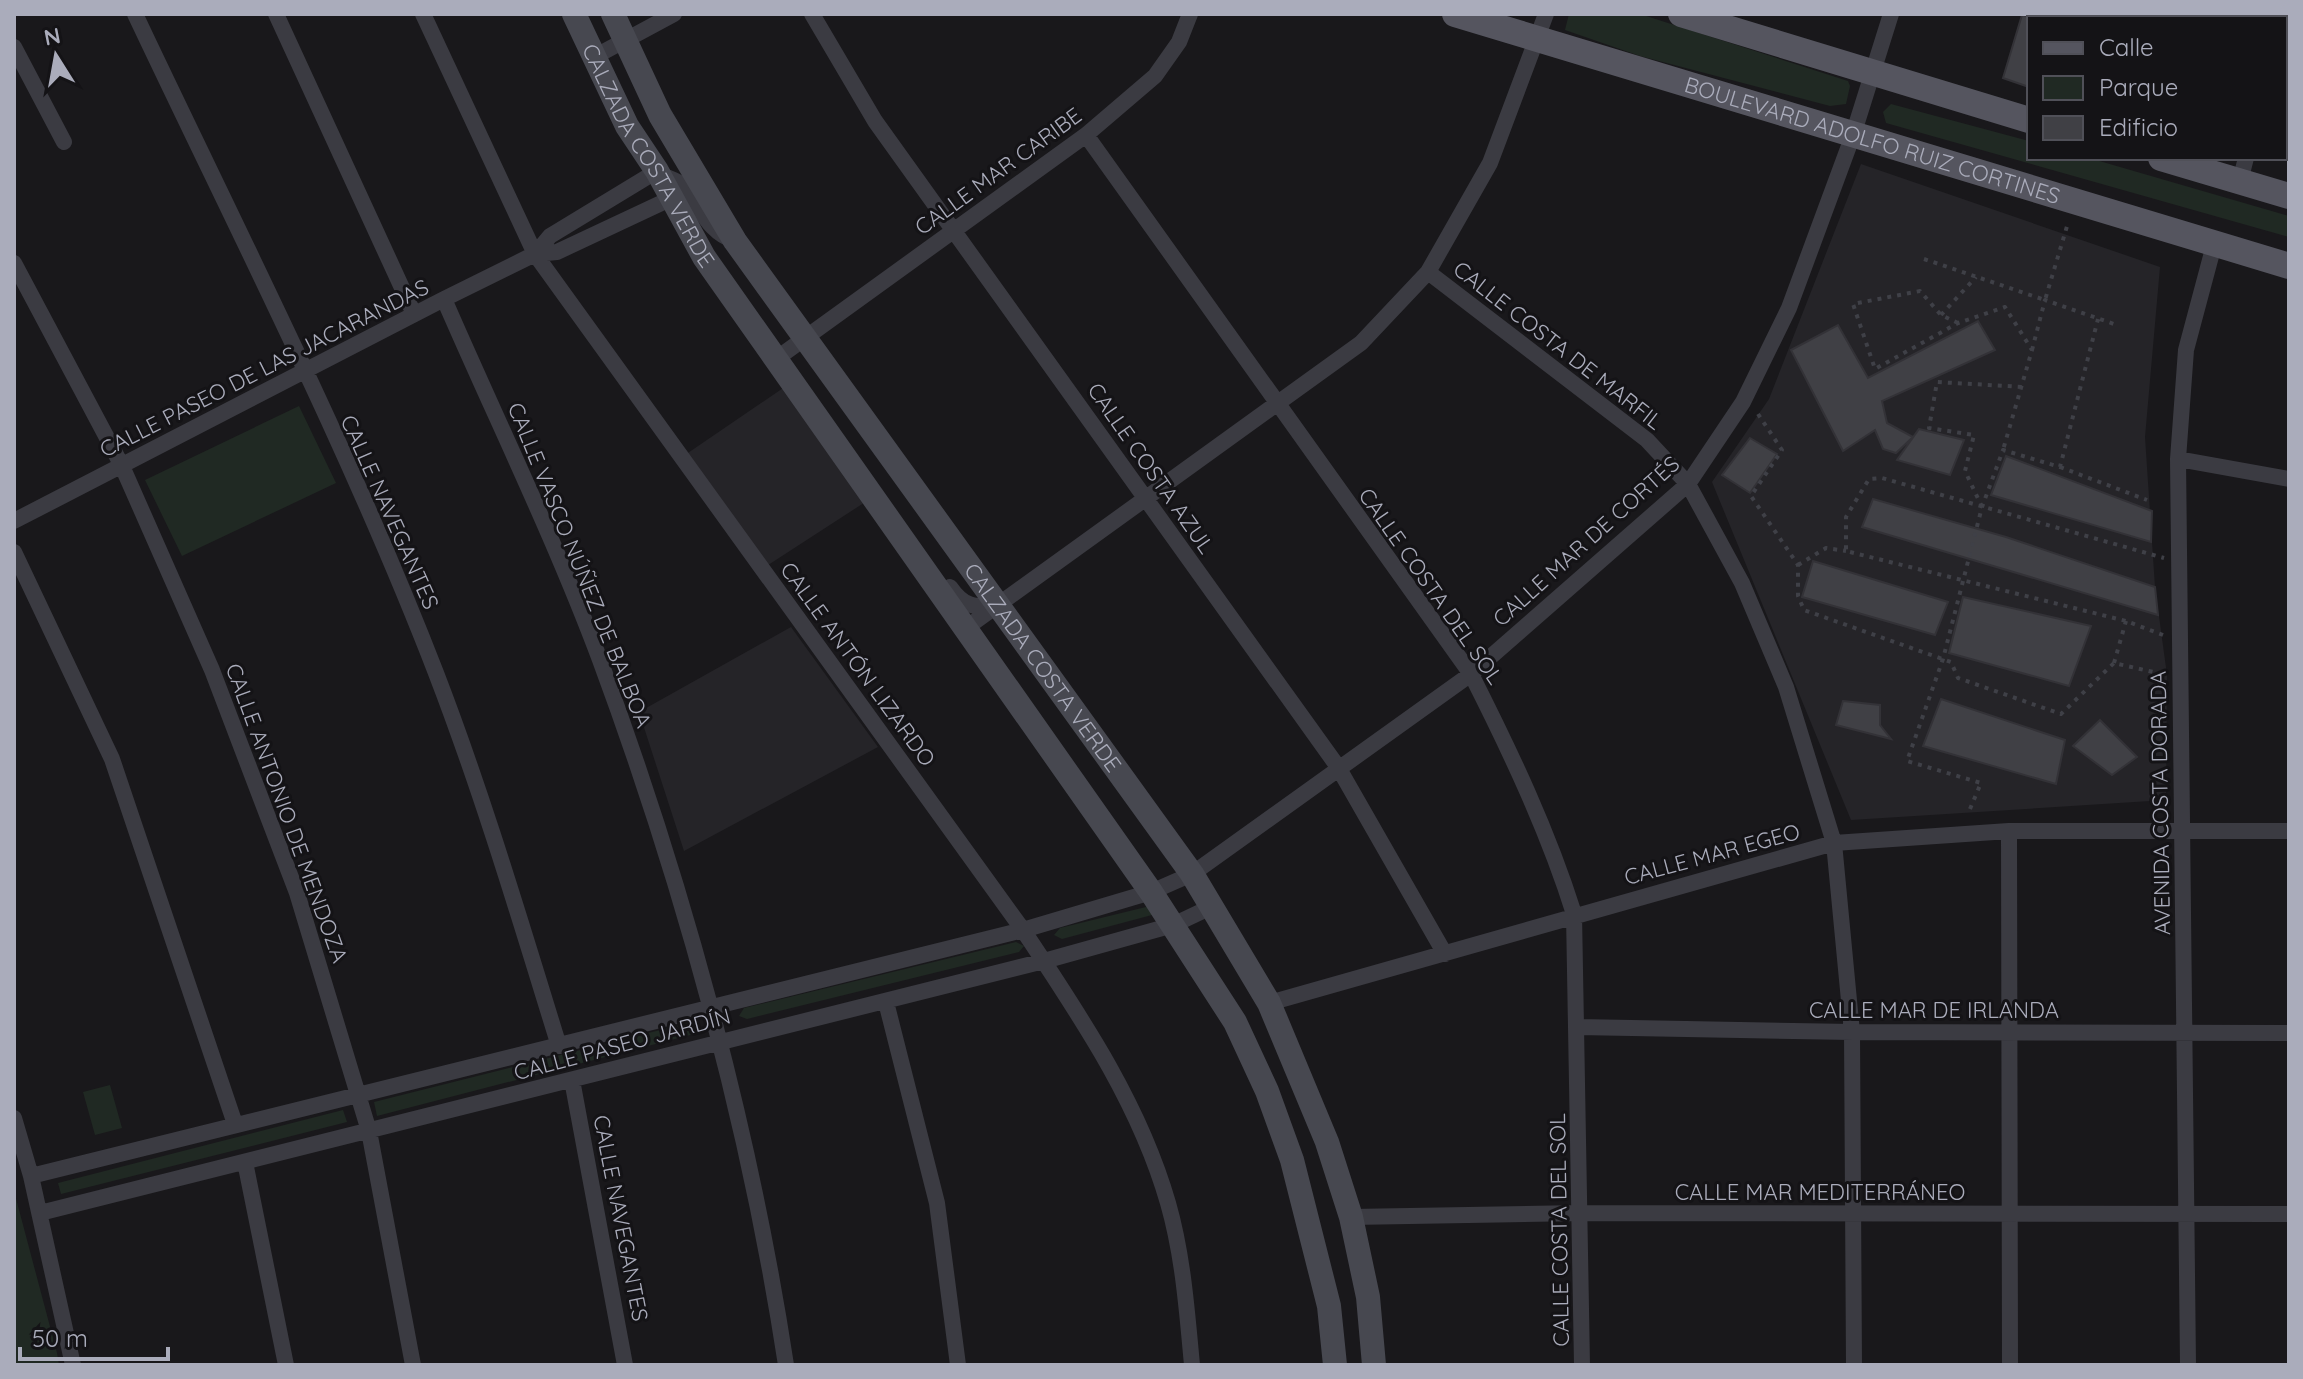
<svg xmlns="http://www.w3.org/2000/svg" width="2303" height="1379" viewBox="0 0 2303 1379" font-family="Quicksand,sans-serif">
  <rect width="100%" height="100%" fill="#19181b"/>
  <!-- built -->
  <path fill="#252428" d="M1861 164 2160 267 2145 437 2155 587 2167 675 2166 800 1851 820 1712 482 1769 399Z
    M792 382 873 497 762 569 682 457Z
    M791 627 878 747 684 851 639 712Z"/>
  <!-- green -->
  <path fill="#202923" d="M1569 14H1640L1848 81 1850 86 1846 104 1830 106 1640 56 1565 30Z
    M1891 104 2029 141V158H2089L2289 216V237L1886 123 1883 112Z
    M299 406 336 483 182 556 145 480Z
    M1150 906 1152 915 1062 939 1054 935 1060 928Z
    M1016 942 1024 946 1019 952 747 1019 739 1016 744 1008Z
    M696 1021 698 1033 377 1116 374 1102Z
    M110 1085 122 1128 95 1135 83 1092Z
    M343 1110 347 1122 61 1194 58 1183Z
    M14 1191 57 1353 59 1365H14Z"/>
  <!-- building -->
  <path fill="#404045" stroke="#333237" stroke-width="2" d="M2022 15 2035 18H2029V87L2003 78Z
    M1978 321 1995 350 1882 401 1887 423 1913 437 1896 453 1883 449 1875 430 1843 451 1791 350 1838 325 1868 378Z
    M1919 429 1964 440 1950 475 1897 460Z
    M1750 438 1777 454 1750 493 1722 475Z
    M2006 456 2152 511 2151 542 1991 495Z
    M1873 499 2006 537 2155 587 2158 615 1862 527Z
    M1813 561 1948 602 1935 635 1802 597Z
    M1963 597 2091 626 2069 686 1949 653Z
    M1941 699 2065 740 2056 784 1923 746Z
    M1843 701 1880 705V725L1891 739 1836 725Z
    M2100 720 2137 757 2112 775 2073 746Z"/>
  <g fill="none" stroke-linecap="round" stroke-linejoin="round">
    <!-- path -->
    <path stroke="#3f4047" stroke-width="4" stroke-dasharray="4 6" stroke-linecap="butt" d="M1924 259 2045 300 2068 223
      M1941 315 1976 277
      M1958 323 1941 315 1920 291 1853 304 1875 369 1958 323 2005 307 2032 350 2003 450
      M2032 350 2045 300 2114 324
      M1758 414 1782 450 1751 496 1798 565V596L1804 610 1951 662 1958 678 2061 714 2114 663 2162 674
      M2060 467 2147 500
      M1982 507 1965 471 1974 435 1929 428 1937 382 2023 387
      M1798 565 1826 548 1846 551
      M2163 635 2126 621 1846 551V517L1869 479 1882 478 2164 558
      M2114 663 2126 621
      M1970 809 1981 783 1907 761 1943 659 1982 507 2003 450 2060 467 2098 319"/>
    <!-- minor -->
    <path stroke="#3b3b42" stroke-width="16" d="M135 14C238 232 349 448 436 673 483 795 520 920 559 1046
      M276 14 414 314
      M423 14 535 254 1023 930C1080 1016 1139 1102 1168 1203 1183 1255 1187 1311 1192 1365
      M812 14 875 121 1338 767 1445 954
      M2285 18 2286 14
      M14 47 64 142
      M594 57 674 14
      M1086 135 1471 674C1510 751 1548 831 1574 914L1582 1365
      M2240 181 2246 158
      M535 254 550 236 657 171C665 179 676 178 683 186 701 207 707 232 735 241
      M14 263 122 466 212 670 297 893 369 1131 413 1365
      M1428 272 1647 440 1688 484 1742 583 1786 687 1834 843 1852 1032 1854 1365
      M444 299C496 419 554 537 600 660 683 884 750 1128 786 1365
      M776 359 1086 135 1155 76 1179 42 1190 14
      M2178 459 2289 479
      M14 521 444 299 535 254 557 252 672 198
      M14 552 112 759 235 1124
      M950 587C963 606 974 608 997 606
      M966 628 1361 343 1428 272 1490 163 1546 14
      M2009 831 2010 1365
      M886 1002 937 1203 958 1365
      M1269 1003 1834 843 2009 831H2289
      M1578 1027 1852 1032 2289 1033
      M572 1080 625 1365
      M14 1118 31 1176 73 1365
      M245 1162 286 1365
      M31 1176 1023 930 1151 892 1192 874 1471 674 1688 484 1743 402 1789 308 1853 135 1891 14
      M40 1213 1044 961 1173 925 1211 907
      M1351 1217 1582 1213 2289 1214
      M2188 1365 2178 459 2186 350 2214 245"/>
    <!-- secondary -->
    <g stroke="#474850" stroke-width="24">
      <path id="s1" d="M574 14 627 126 657 171 704 257 1151 892 1235 1022 1267 1091 1292 1160 1329 1306 1335 1365"/>
      <path id="s2" d="M613 14 660 115 735 241 1192 874 1269 1003 1327 1142 1351 1217 1368 1297 1374 1365"/>
    </g>
    <!-- primary -->
    <g stroke="#55555f" stroke-width="26">
      <path id="s3" d="M1455 14 2289 266"/>
      <path d="M1681 14 2029 120"/>
      <path d="M2161 158 2289 196"/>
    </g>
  </g>
  <g text-anchor="middle" dominant-baseline="central" stroke-width="6" stroke-linejoin="round" paint-order="stroke">
    <!-- street labels -->
    <g font-size="22" fill="#aaacbb" stroke="#141316">
      <text stroke="none"><textPath href="#s3" startOffset="436">BOULEVARD ADOLFO RUIZ CORTINES</textPath></text>
      <text stroke="none"><textPath href="#s1" startOffset="160">CALZADA COSTA VERDE</textPath></text>
      <text transform="translate(998 171) rotate(-36)">CALLE MAR CARIBE</text>
      <text transform="translate(1558 345) rotate(38)">CALLE COSTA DE MARFIL</text>
      <text transform="translate(264 368) rotate(-27)">CALLE PASEO DE LAS JACARANDAS</text>
      <text transform="translate(1151 468) rotate(55)">CALLE COSTA AZUL</text>
      <text transform="translate(390 512) rotate(66)">CALLE NAVEGANTES</text>
      <text transform="translate(1586 541) rotate(-42)">CALLE MAR DE CORTÉS</text>
      <text transform="translate(580 565) rotate(68)">CALLE VASCO NÚÑEZ DE BALBOA</text>
      <text transform="translate(1431 586) rotate(55)">CALLE COSTA DEL SOL</text>
      <text transform="translate(858 664) rotate(54)">CALLE ANTÓN LIZARDO</text>
      <text stroke="none"><textPath href="#s2" startOffset="784">CALZADA COSTA VERDE</textPath></text>
      <text transform="translate(2160 803) rotate(-91)">AVENIDA COSTA DORADA</text>
      <text transform="translate(287 813) rotate(70)">CALLE ANTONIO DE MENDOZA</text>
      <text transform="translate(1712 854) rotate(-15)">CALLE MAR EGEO</text>
      <text x="1934" y="1010">CALLE MAR DE IRLANDA</text>
      <text transform="translate(622 1044) rotate(-15)">CALLE PASEO JARDÍN</text>
      <text x="1820" y="1192">CALLE MAR MEDITERRÁNEO</text>
      <text transform="translate(621 1218) rotate(79)">CALLE NAVEGANTES</text>
      <text transform="translate(1559 1230) rotate(-91)">CALLE COSTA DEL SOL</text>
    </g>
  </g>
  <!-- border -->
  <rect width="2303" height="1379" fill="none" stroke="#aaacbb" stroke-width="32"/>
  <!-- legend -->
  <rect x="2027" y="16" width="260" height="144" fill="#141316" stroke="#505058" stroke-width="2"/>
  <rect x="2043" y="42" width="40" height="12" fill="#55555f" stroke="#505058" stroke-width="2"/>
  <text x="2099" y="56" font-size="24" fill="#aaacbb">Calle</text>
  <rect x="2043" y="76" width="40" height="24" fill="#202923" stroke="#505058" stroke-width="2"/>
  <text x="2099" y="96" font-size="24" fill="#aaacbb">Parque</text>
  <rect x="2043" y="116" width="40" height="24" fill="#404045" stroke="#505058" stroke-width="2"/>
  <text x="2099" y="136" font-size="24" fill="#aaacbb">Edificio</text>
  <!-- north arrow -->
  <g transform="translate(56 56) rotate(349)" stroke="#141316" stroke-width="6" paint-order="stroke">
  <path d="M0-6L14 30L0 20L-14 30Z" fill="#aaacbb"/>
  <text y="-12" font-size="22" font-weight="bold" text-anchor="middle" fill="#aaacbb">N</text>
  </g>
  <!-- scale -->
  <path d="M20 1347v12h148v-12" fill="none" stroke="#aaacbb" stroke-width="4"/>
  <text x="32" y="1347" font-size="24" fill="#aaacbb" stroke="#141316" stroke-width="6" paint-order="stroke">50 m</text>
</svg>
